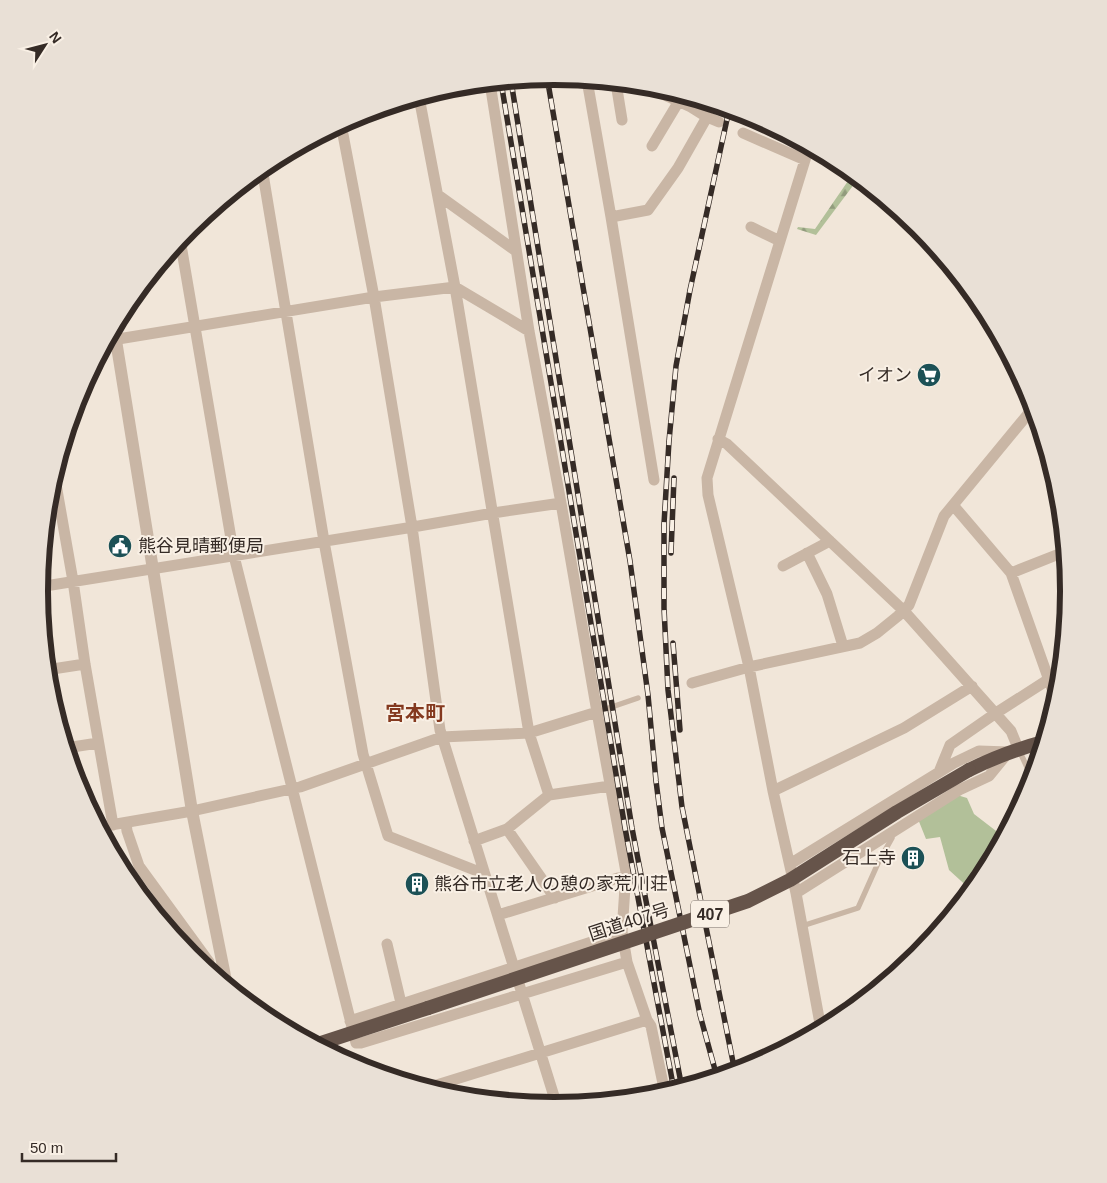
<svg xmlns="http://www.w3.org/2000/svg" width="1107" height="1183" viewBox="0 0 1107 1183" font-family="Helvetica,'Noto Sans JP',sans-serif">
  <defs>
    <pattern id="forest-firs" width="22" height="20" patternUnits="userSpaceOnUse" patternTransform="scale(1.25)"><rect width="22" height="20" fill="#b2c099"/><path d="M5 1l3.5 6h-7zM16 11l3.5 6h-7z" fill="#929c7d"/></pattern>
  </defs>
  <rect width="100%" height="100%" fill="#f1e6d9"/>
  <!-- forest -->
  <path fill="url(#forest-firs)" d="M824 155 840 164 858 179 816 235 797 229 798 227 815 229 850 178Z"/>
  <!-- garden -->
  <path fill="#b2c099" d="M957 795 967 798 974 814 1000 834 1005 833 981 878 971 890 949 870 940 837 926 839 916 814Z"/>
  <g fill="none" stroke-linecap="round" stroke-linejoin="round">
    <!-- service -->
    <path stroke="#c9b6a5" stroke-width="5.5" d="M597 712 638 698
      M1019 750 1032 778
      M802 926 858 908 879 861 892 838 890 834"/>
    <!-- minor -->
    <path stroke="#c9b6a5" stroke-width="11" d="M587 80 611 217 654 480
      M490 83 529 331 561 503 597 712 626 872 622 932 627 962 647 1020 651 1026 665 1093
      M616 83 622 120
      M645 86 691 107 707 117 719 122
      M419 97 455 287 529 733 549 795
      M341 124 374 297 412 527 440 730 557 1106
      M743 133 805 160
      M652 146 679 101
      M809 147 707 478 708 495 749 667 773 791 796 893 821 1029
      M262 168 325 547 363 754 388 836 477 871H484
      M438 195 516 251
      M611 217 648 210 678 168 707 117
      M751 227 780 241
      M180 239 234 556 356 1043H361L627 962
      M106 341 374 297 455 287 529 331
      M718 439 727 444 904 611 1011 731 1018 748
      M54 473 73 581 85 664 113 825
      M1054 481 1055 479
      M953 505 1011 573 1056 700
      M47 511 59 509
      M807 553 827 594 843 646
      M783 566 830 541
      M1011 573 1064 552
      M39 587 407 528 493 513 561 503
      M46 670 85 664
      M692 683 749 667 860 643 877 633 898 616 909 605 944 516 1033 408
      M66 748 98 743
      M939 772 950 745 996 713 1060 672
      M773 791 904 728 972 686
      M126 823 127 831 139 866 209 962
      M99 827 192 811 300 787 442 737 529 733 597 712
      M507 829 555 898
      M474 841 507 829 549 795 610 786
      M790 864 954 763 979 751 1008 752
      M796 893 959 790 989 776 1007 754
      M498 915 618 878H626
      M387 944 401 1003
      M350 1021 622 932
      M427 1088 647 1020"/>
    <!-- tertiary -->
    <path stroke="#c9b6a5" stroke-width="12" d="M114 328 192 811 227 986"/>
    <!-- trunk -->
    <path stroke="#66544a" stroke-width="14" d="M969 770C993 758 1017 749 1043 742
      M315 1045 428 1008"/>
    <!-- rail casing -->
    <g stroke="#352b26" stroke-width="5.5">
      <path id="rail" d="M547 77 630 561 648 695 656 781 662 828 700 1015 717 1077
        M511 81 632 828 682 1088
        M501 82 625 828 674 1090
        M729 110 690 290 676 366 669 441 664 524V608L668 690 682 807 735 1072
        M671 553 674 478
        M673 643 680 730"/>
    </g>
    <!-- rail -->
    <use href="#rail" stroke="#f9f0e5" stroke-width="4" stroke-dasharray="11" stroke-linecap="butt"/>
    <!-- trunk-bridge -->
    <path stroke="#66544a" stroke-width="14" d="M428 1008 748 901 790 880 897 812 969 770"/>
  </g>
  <!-- icons -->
  <defs>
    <g id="supermarket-disc" transform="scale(1.25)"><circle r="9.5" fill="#1c5156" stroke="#f9f0e5"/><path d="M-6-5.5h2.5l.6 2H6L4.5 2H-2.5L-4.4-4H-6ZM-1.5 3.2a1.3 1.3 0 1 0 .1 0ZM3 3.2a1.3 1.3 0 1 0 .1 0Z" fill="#fff"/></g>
    <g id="civic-disc" transform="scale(1.25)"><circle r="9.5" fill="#1c5156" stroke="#f9f0e5"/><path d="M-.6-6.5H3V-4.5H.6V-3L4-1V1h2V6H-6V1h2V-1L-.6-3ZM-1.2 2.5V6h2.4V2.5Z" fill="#fff"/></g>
    <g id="building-disc" transform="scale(1.25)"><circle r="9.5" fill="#1c5156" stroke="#f9f0e5"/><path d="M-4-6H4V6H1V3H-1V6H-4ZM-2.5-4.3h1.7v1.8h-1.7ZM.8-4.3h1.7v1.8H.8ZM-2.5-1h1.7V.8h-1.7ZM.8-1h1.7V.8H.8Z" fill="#fff"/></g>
  </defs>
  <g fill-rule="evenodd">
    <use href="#supermarket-disc" x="929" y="375"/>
    <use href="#civic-disc" x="120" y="546"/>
    <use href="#building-disc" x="913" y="858"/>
    <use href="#building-disc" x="417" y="884"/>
  </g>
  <g text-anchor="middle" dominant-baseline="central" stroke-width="4" stroke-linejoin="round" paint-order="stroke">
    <!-- shield labels -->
    <rect fill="#f9f0e5" stroke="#70665f" stroke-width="1" x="691" y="900.5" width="38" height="27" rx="4"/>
    <g font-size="16" font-weight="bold" fill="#352b26">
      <text x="710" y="914">407</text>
    </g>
    <!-- poi labels -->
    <g font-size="18" fill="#352b26" stroke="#f9f0e5" text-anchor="end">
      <text x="912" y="375">イオン</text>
      <text x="138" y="546" text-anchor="start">熊谷見晴郵便局</text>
      <text x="896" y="858">石上寺</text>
      <text x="434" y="884" text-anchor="start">熊谷市立老人の憩の家荒川荘</text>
    </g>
    <!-- street labels -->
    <g font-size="18" fill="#352b26" stroke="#f9f0e5">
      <text transform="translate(629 922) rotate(-18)">国道407号</text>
    </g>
    <!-- quarter labels -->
    <g font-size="20" font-weight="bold" fill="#84391f" stroke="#f9f0e5">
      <text x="415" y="713">宮本町</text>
    </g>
  </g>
  <!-- crop -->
  <path d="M0 0H1107V1183H0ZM48 591a506 506 0 1 1 1012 0a506 506 0 1 1-1012 0Z" fill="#e9e0d6" fill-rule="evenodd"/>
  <path fill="none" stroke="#352b26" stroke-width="6" d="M48 591a506 506 0 1 1 1012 0a506 506 0 1 1-1012 0Z"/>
  <!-- north arrow -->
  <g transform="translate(45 45) rotate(54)" stroke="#f9f0e5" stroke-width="4" paint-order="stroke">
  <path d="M0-4L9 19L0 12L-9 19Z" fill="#352b26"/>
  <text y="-8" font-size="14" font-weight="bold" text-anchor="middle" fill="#352b26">N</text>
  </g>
  <!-- scale -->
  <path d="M22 1153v8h94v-8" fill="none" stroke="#352b26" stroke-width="2.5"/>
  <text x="30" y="1153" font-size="15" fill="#352b26" stroke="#f9f0e5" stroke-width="4" paint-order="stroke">50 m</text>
</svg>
